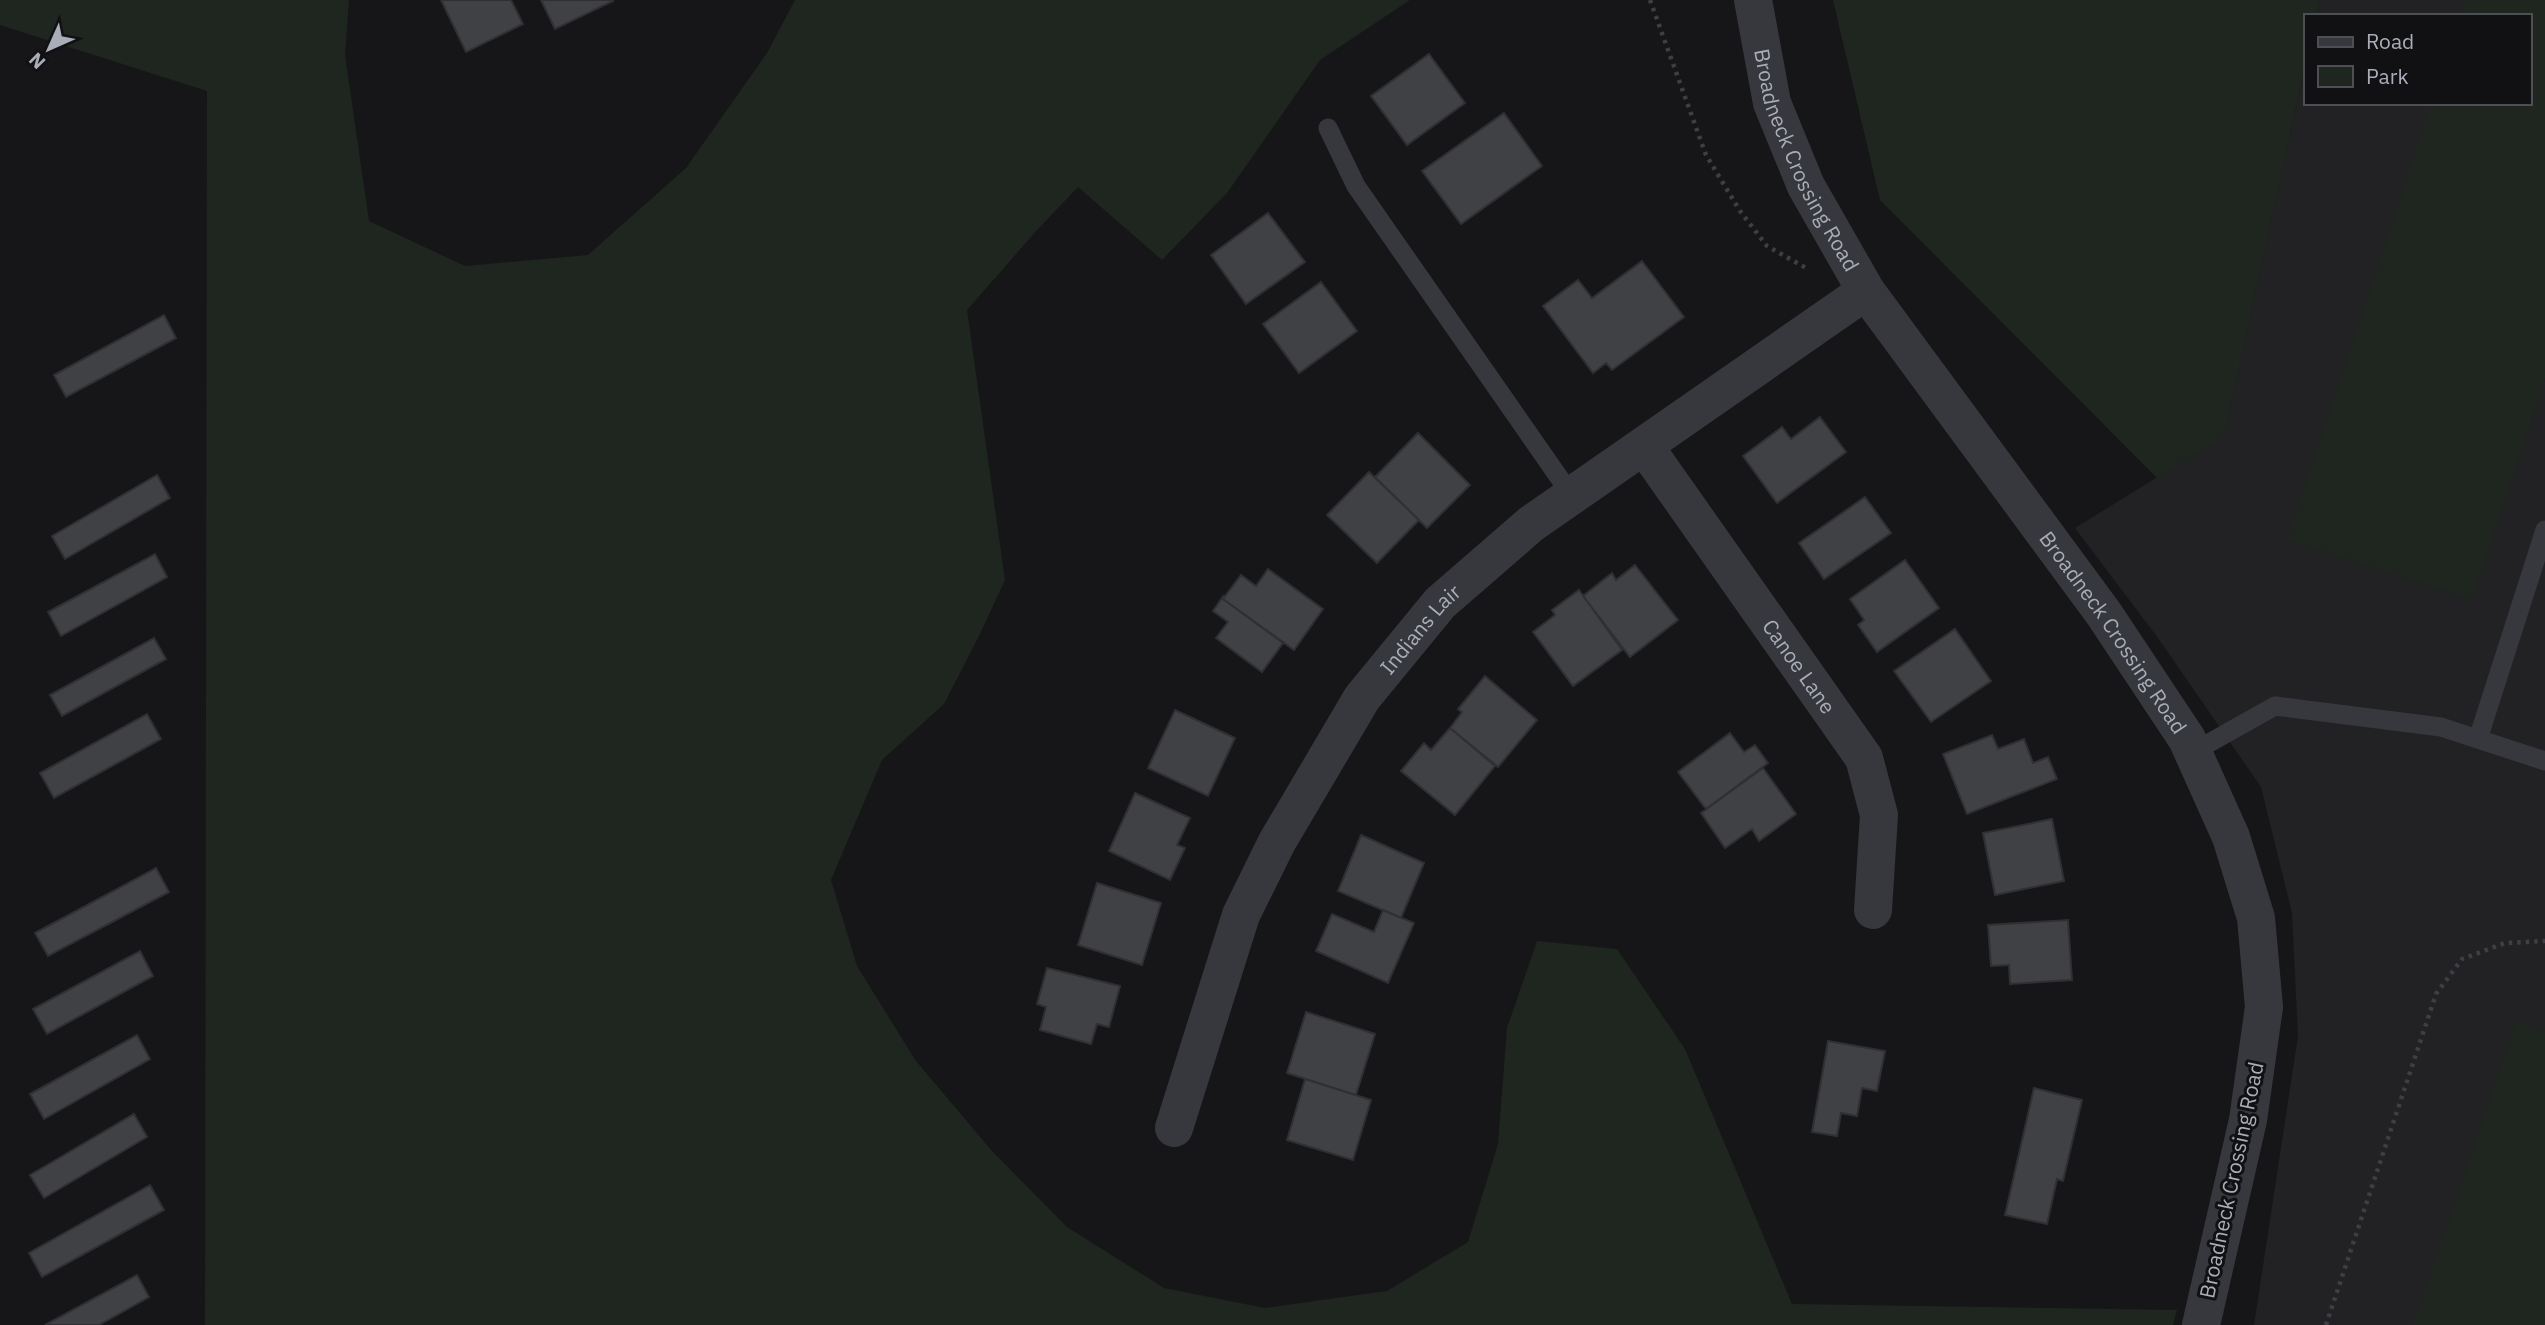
<svg xmlns="http://www.w3.org/2000/svg" width="2545" height="1325" viewBox="0 0 2545 1325" font-family="'IBM Plex Sans',sans-serif">
  <rect width="100%" height="100%" fill="#161618"/>
  <!-- built -->
  <path fill="#222225" d="M2320 0H2545V1325H2254L2298 1036 2292 913 2261 787 2158 638 2075 528 2224 436 2305 67V103H2529V16H2316Z"/>
  <!-- green -->
  <path fill="#1e261f" d="M0 0H349L345 55 369 221 465 266 588 255 686 168 767 53 795 0H1410L1320 60 1227 193 1162 260 1078 187 1038 229 967 310 1005 580 979 636 944 704 882 760 831 880 857 966 916 1061 992 1151 1067 1227 1164 1288 1265 1308 1387 1291 1468 1242 1498 1144 1507 1028 1537 941 1617 949 1685 1049 1792 1304 2177 1310 2173 1325H205L207 91 0 25Z
    M1833 0H2320L2316 16H2305V67L2224 437 2157 478 1880 200Z
    M2466 0H2545V378L2472 600 2287 539 2432 103H2529V16H2461Z
    M2517 1021 2545 1031V1325H2413Z"/>
  <!-- building -->
  <path fill="#404145" stroke="#303034" stroke-width="2" d="M441 0H511L523 24 466 52Z
    M541 0H612L613 1 555 29Z
    M1429 54 1465 103 1407 145 1371 96Z
    M1504 113 1542 166 1461 224 1422 171Z
    M1268 213 1305 262 1246 304 1211 255Z
    M1642 261 1684 317 1612 370 1606 363 1593 373 1543 306 1578 280 1592 298Z
    M1321 282 1357 331 1299 373 1263 324Z
    M164 315 176 338 66 397 54 375Z
    M1820 417 1846 452 1777 503 1743 456 1782 427 1791 439Z
    M1418 433 1470 485 1427 528 1375 477Z
    M1369 472 1419 520 1377 563 1327 515Z
    M157 475 170 498 65 559 52 536Z
    M1865 497 1891 533 1824 579 1799 543Z
    M155 554 167 577 61 636 48 612Z
    M1905 560 1939 608 1877 652 1858 625 1864 620 1850 599Z
    M1635 565 1678 620 1630 657 1583 596 1612 573 1616 580Z
    M1268 569 1323 609 1294 650 1223 599 1241 575 1256 586Z
    M1579 590 1622 650 1573 686 1533 632 1555 615 1552 610Z
    M1224 595 1223 599 1283 643 1262 672 1216 638 1228 622 1213 611Z
    M1955 629 1991 681 1931 722 1894 671Z
    M154 638 166 659 62 716 50 695Z
    M1485 676 1537 720 1498 767 1450 728 1462 712 1458 709Z
    M1175 710 1235 738 1208 796 1148 768Z
    M147 714 161 739 54 798 40 773Z
    M1450 728 1495 766 1455 815 1401 771 1424 743 1431 750Z
    M1730 733 1744 752 1755 745 1768 763 1706 809 1678 772Z
    M1992 735 1998 749 2024 739 2033 763 2048 757 2057 779 1967 814 1943 754Z
    M1763 768 1796 814 1759 841 1752 829 1725 848 1701 813Z
    M1135 793 1190 818 1177 845 1185 848 1170 880 1109 851Z
    M2052 819 2064 881 1995 895 1983 833Z
    M1361 835 1424 863 1401 918 1338 891Z
    M156 868 169 892 48 956 35 933Z
    M1097 883 1161 903 1142 965 1078 945Z
    M1383 910 1414 923 1388 983 1316 951 1332 914 1374 932Z
    M2068 920 2072 980 2010 984 2009 965 1991 966 1988 925Z
    M140 951 153 976 47 1034 33 1009Z
    M1047 968 1120 986 1109 1027 1097 1024 1091 1044 1040 1030 1046 1007 1037 1004Z
    M1306 1012 1375 1034 1356 1095 1287 1073Z
    M137 1035 150 1059 44 1119 30 1094Z
    M1828 1041 1885 1051 1877 1091 1862 1088 1857 1116 1841 1113 1837 1136 1812 1132Z
    M1305 1079 1371 1100 1353 1160 1287 1140Z
    M2034 1088 2082 1100 2063 1181 2057 1179 2047 1224 2005 1215Z
    M134 1114 147 1137 44 1198 30 1175Z
    M150 1185 164 1210 42 1277 29 1253Z
    M137 1275 149 1297 99 1325H45Z"/>
  <g fill="none" stroke-linecap="round" stroke-linejoin="round">
    <!-- path -->
    <path stroke="#3d3f44" stroke-width="4.5" stroke-dasharray="3.5 5" stroke-linecap="butt" d="M1650 0 1706 155 1740 211 1767 246 1806 268
      M2326 1325 2436 994 2462 959 2505 943 2545 941"/>
    <!-- service -->
    <path stroke="#37383d" stroke-width="19" d="M1328 128 1356 186 1572 496
      M2478 739 2545 530
      M2193 752 2275 706 2441 727 2545 761"/>
    <!-- minor -->
    <g stroke="#37383d" stroke-width="38">
      <path id="s1" d="M1753 0 1772 103 1806 186 1866 291 2104 614 2187 739 2231 837 2256 918 2264 1007 2248 1120 2201 1325"/>
      <path id="s2" d="M1645 447 1864 758 1879 815 1873 910"/>
      <path id="s3" d="M1174 1128 1241 915 1277 842 1362 698 1440 603 1531 524 1866 291"/>
    </g>
  </g>
  <g text-anchor="middle" dominant-baseline="central" stroke-width="6" stroke-linejoin="round" paint-order="stroke">
    <!-- street labels -->
    <g font-size="21" fill="#a8adb8" stroke="#111113">
      <text stroke="none"><textPath href="#s1" startOffset="170">Broadneck Crossing Road</textPath></text>
      <text stroke="none"><textPath href="#s3" startOffset="562">Indians Lair</textPath></text>
      <text stroke="none"><textPath href="#s1" startOffset="737">Broadneck Crossing Road</textPath></text>
      <text stroke="none"><textPath href="#s2" startOffset="268">Canoe Lane</textPath></text>
      <text transform="translate(2231 1180) rotate(-78)">Broadneck Crossing Road</text>
    </g>
  </g>
  <!-- legend -->
  <rect x="2304" y="14" width="228" height="91" fill="#111113" stroke="#4d4f55" stroke-width="2"/>
  <rect x="2318" y="37" width="35" height="10" fill="#37383d" stroke="#4d4f55" stroke-width="2"/>
  <text x="2366" y="49" font-size="21" fill="#a8adb8">Road</text>
  <rect x="2318" y="66" width="35" height="21" fill="#1e261f" stroke="#4d4f55" stroke-width="2"/>
  <text x="2366" y="84" font-size="21" fill="#a8adb8">Park</text>
  <!-- north arrow -->
  <g transform="translate(49 49) rotate(225)" stroke="#111113" stroke-width="5" paint-order="stroke">
  <path d="M0-5L12 26L0 18L-12 26Z" fill="#a8adb8"/>
  <text y="-10" font-size="19" font-weight="bold" text-anchor="middle" fill="#a8adb8">N</text>
  </g>
</svg>
